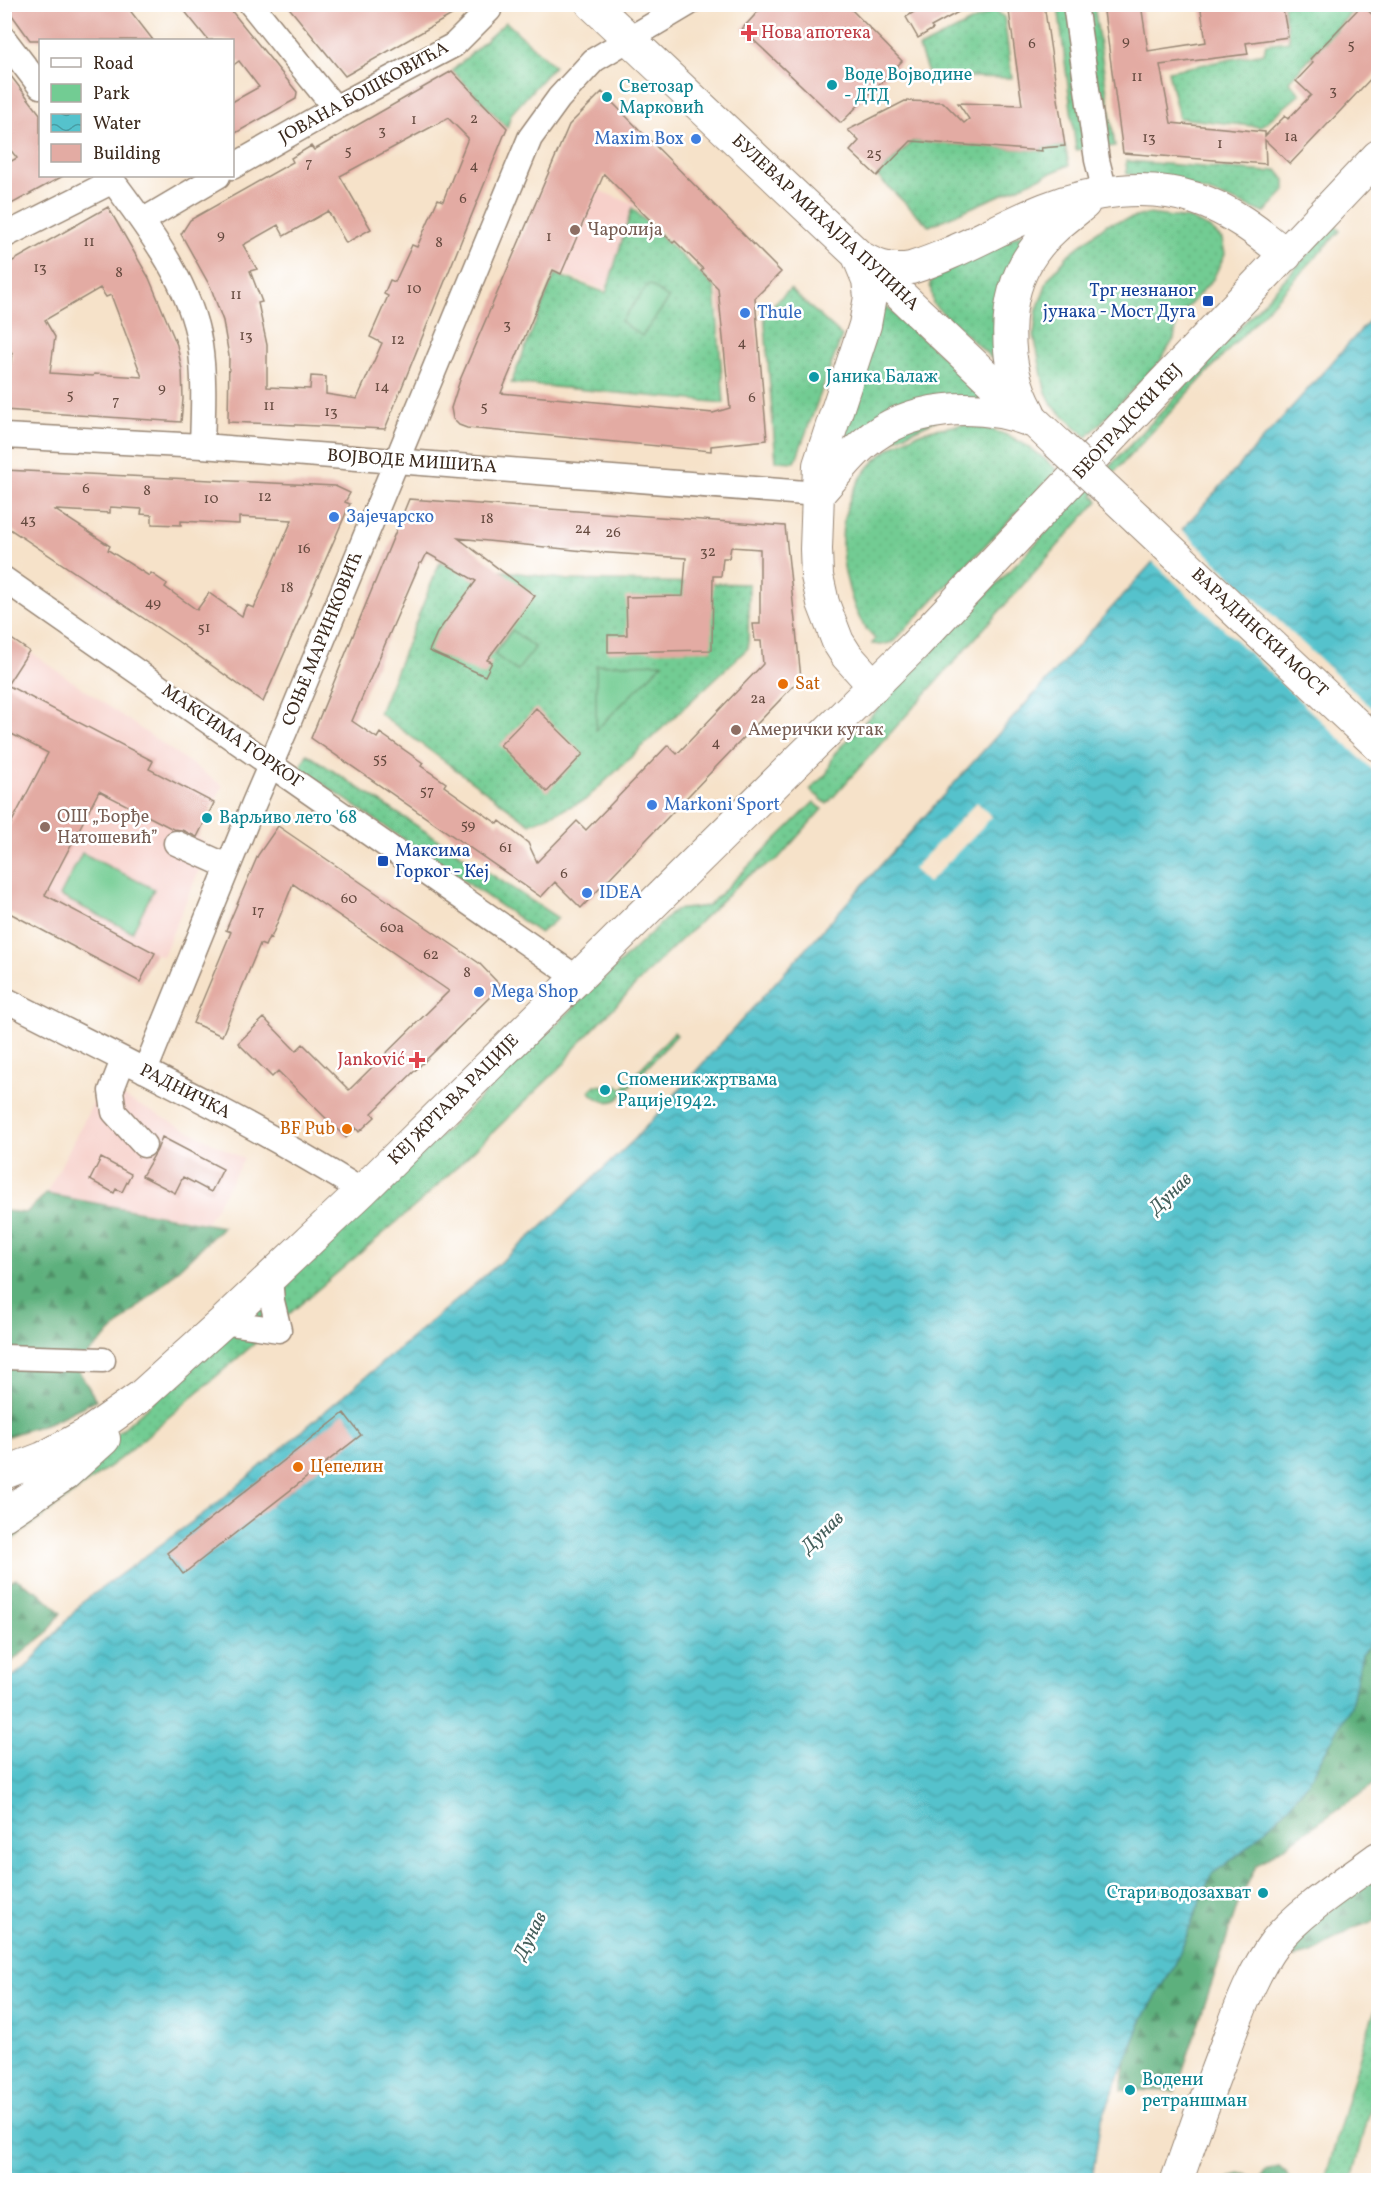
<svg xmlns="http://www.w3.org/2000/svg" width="1383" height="2185" viewBox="0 0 1383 2185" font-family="Vollkorn,serif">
  <defs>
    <pattern id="grass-dots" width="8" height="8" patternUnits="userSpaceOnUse" patternTransform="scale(1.5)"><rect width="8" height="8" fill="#72cc93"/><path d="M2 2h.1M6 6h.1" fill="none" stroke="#64af7e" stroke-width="1.8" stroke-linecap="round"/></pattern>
    <pattern id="forest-firs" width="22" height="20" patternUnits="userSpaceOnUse" patternTransform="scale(1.5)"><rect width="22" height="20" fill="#5db07d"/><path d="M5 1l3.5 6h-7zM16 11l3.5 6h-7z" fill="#4e8f66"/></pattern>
    <pattern id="water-waves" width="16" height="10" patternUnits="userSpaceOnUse" patternTransform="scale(1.5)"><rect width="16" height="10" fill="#55c2cc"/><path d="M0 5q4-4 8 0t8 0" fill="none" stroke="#489ea5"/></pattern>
  </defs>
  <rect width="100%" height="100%" fill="#fff"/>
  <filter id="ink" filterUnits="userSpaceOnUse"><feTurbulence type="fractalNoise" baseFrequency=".0167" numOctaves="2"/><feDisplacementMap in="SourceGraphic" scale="12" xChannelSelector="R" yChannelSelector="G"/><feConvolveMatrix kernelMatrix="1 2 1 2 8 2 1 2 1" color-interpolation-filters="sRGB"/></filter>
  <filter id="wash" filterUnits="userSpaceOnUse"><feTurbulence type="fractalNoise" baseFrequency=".008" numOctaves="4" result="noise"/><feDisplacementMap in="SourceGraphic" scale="24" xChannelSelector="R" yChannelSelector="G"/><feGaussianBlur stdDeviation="1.35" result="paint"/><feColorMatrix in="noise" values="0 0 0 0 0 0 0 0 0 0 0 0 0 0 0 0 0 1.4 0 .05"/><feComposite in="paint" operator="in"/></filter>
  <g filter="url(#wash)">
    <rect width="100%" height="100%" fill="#f6e2c9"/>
    <!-- built -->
    <path fill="#f7d0ca" d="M544 183 581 199 588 186 635 205 605 290 514 254Z
      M29 651 223 786 197 836 209 846 163 956 5 910 4 684 7 685Z
      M102 1086 244 1159 207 1222 46 1194Z"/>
    <!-- grass -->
    <path fill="url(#grass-dots)" stroke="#567b58" stroke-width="1.5" d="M1058 5H1070L1091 148 1076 150Z
      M1078 5H1094L1115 146 1099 148Z
      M1283 5H1358L1289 81 1300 94 1261 127 1179 118 1168 71 1264 53 1266 44 1289 41Z
      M995 10 1004 17 1012 78 929 76 919 48Z
      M506 22 554 66 511 114 507 128 452 71Z
      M913 141 1042 151 1041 148 1065 146 1069 165 929 226 877 176Z
      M1126 161 1268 172 1272 170H1277L1285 180V191L1264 213C1220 194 1175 180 1127 174Z
      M632 208 715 288 724 403 511 383 555 274 606 293Z
      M1148 214 1190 219 1209 228 1222 239 1225 254 1213 279 1178 318 1174 339 1159 363 1087 437 1053 406 1045 390 1034 335 1037 310 1048 279 1069 254 1107 224Z
      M1335 225 1340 231 1093 495 1098 501 827 804 810 790 827 773 834 754 1153 421Z
      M1030 230 998 364 933 304 930 283 940 270Z
      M790 289 842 336 795 462 776 461 764 313Z
      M882 306H886L981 391 984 398 830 469Z
      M962 425C1003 428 1028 443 1057 470L893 642 881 645 872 644 875 639C857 621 852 602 846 577 832 515 855 459 917 434 931 428 947 427 962 425Z
      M440 562 569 580 749 584 748 648 585 800 530 824 379 713Z
      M307 754 558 918 540 933 300 768Z
      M814 802 822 809 777 860 746 877 652 968 574 1049 566 1062 420 1202 122 1457 5 1545V1516L93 1455 146 1408 407 1168 675 910 708 906Z
      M674 1032 677 1035 618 1099C607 1105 598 1101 589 1091L595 1085 616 1087 618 1085 622 1089Z
      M1378 2001V2079L1352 2180H1325L1364 2042Z"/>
    <!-- forest -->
    <path fill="url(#forest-firs)" stroke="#4c6d4e" stroke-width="1.5" d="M46 1194 223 1227 86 1356 77 1368 96 1400 51 1422 5 1437V1211L26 1213Z
      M16 1579 40 1593 61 1613 47 1633 5 1667V1583Z
      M1378 1635V1778L1373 1785 1256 1866 1238 1904 1176 2091 1122 2090 1126 2060 1143 2018 1174 1967 1211 1875 1242 1852 1308 1783 1351 1706 1362 1654Z
      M1378 1873V1920L1354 1928 1312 1953 1296 1957 1284 1952 1301 1933Z
      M1279 2168 1286 2172 1290 2180H1227C1238 2171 1247 2173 1259 2180L1265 2171Z"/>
    <!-- park -->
    <path fill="#72cc93" stroke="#567b58" stroke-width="1.5" d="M649 284 669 299 642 336 621 321Z
      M512 630 535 648 517 671 494 654Z
      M663 663 596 730V665Z
      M82 853 154 889 132 932 60 896Z"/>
    <!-- water -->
    <path fill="url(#water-waves)" stroke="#487675" stroke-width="1.5" d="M1378 311V1635L1362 1654 1351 1706 1308 1783 1290 1805 1242 1852 1211 1875 1174 1967 1143 2018 1100 2124 1092 2180H5L4 1683 26 1667 83 1602 215 1505 536 1232 635 1139Z"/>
    <!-- pier -->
    <path fill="#f6e2c9" d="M1180 528 1378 714V775L1151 560Z
      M977 802 992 817 928 883 913 869Z"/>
    <g id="blocks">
      <!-- building -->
      <path fill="#e3aba3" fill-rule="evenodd" d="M4 4H125L153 40H30Z
        M179 4H226L297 92 296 99 232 135V102L259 87 239 61 232 66V40H208Z
        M286 4H471L345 76Z
        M765 4H846L902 61 841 123 742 29Z
        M932 4H973L931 27 933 29 918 38 906 17 920 8 921 10Z
        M1008 4H1044L1065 146 1041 148 1042 151 911 141 877 176 850 151 859 141 848 130 905 101 943 102 964 123 969 119 958 103 1022 105Z
        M1103 4H1141L1148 51 1206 42 1200 4H1282L1288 37 1246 43 1248 54 1160 65 1171 123 1265 132V136L1285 116 1288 119 1311 95 1296 81 1313 63 1310 59 1362 5 1378 20V71L1290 164 1265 140 1266 164 1123 153Z
        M4 67 40 114V176H63L4 208V165L17 158 4 142Z
        M452 71 507 128 385 429 228 422 229 356 223 321 211 288 181 234 190 220 293 162 291 158 311 146 314 150ZM448 118 468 138 443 201 438 199 417 247 412 245 395 282 390 280 384 294 388 296 370 337 382 343 357 399 326 394V377L311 376 310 389 267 387V345L258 303 262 302 250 271 257 269 243 245 278 225 284 236 328 211 346 243 371 229 340 176Z
        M602 92 781 272 755 298 767 440 711 446V451L467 428 459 425 453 419 451 408 460 380 569 125ZM604 174 673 243 675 241 703 269 701 271 718 288 730 408 713 413 501 393 553 270 561 274Z
        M108 207 149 278 177 345 182 370 183 399 181 422 4 410V374L9 375 12 353 4 340V266ZM100 288 106 297 111 295 142 377 94 374 93 376 50 373 55 337 45 320Z
        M4 470 335 486 350 493 345 502 350 504 263 702 176 640 4 525ZM110 507 142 509 141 514 152 515V524L181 525V521L239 524V517L292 520 254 608 246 605 242 616 209 593 197 610 165 587 167 584 151 573 149 576 108 550 110 546 55 510 110 513Z
        M409 499 785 526 801 678 581 908 555 882 541 897 311 738ZM458 538 594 552 686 558 683 596 626 597 627 635H608V652L712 650 713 576H721L723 558H729L731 547 760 549V624H753L755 641H761L763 664 677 754 668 745 586 830 577 821 537 862 528 843 500 821 498 824 444 786 446 783 421 766 423 763 380 733 377 738 352 721 420 563H422L427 553 476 581 437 633 429 651 485 676 492 662 487 660 535 596Z
        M4 634 29 651 7 685 153 761 149 769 214 803 197 837 182 830 173 829 99 791 45 895 155 953 140 982 4 910V837L48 753 4 730Z
        M536 708 583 754 547 792 500 745Z
        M278 826 479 963 501 986 372 1113 375 1117 359 1132 356 1128 346 1138 278 1071 272 1077 238 1043 264 1018 296 1051 303 1044 349 1090 449 991 293 884 271 938 269 937 265 946 260 944 222 1036 193 1023 231 932 226 930 258 855Z
        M162 1137 223 1169 211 1192 183 1177 175 1193 142 1176 157 1150Z
        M101 1158 131 1174 122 1192 116 1189 114 1193 90 1180Z
        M344 1413 361 1435 183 1574 167 1553Z"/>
    </g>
  </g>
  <g filter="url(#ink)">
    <use href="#blocks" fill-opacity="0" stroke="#988674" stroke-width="1.5"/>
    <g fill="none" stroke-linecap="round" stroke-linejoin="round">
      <!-- minor casing -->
      <g stroke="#988674" stroke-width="27">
        <path id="minor" d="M251 4 335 108
          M1075 4 1097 160 1105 192
          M4 39 40 86
          M232 167 335 108 454 45 489 10
          M109 176C146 226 190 281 200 345 205 378 203 412 202 446
          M142 221 218 176
          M4 236 113 181
          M4 436 202 446 818 494
          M4 579 577 978
          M176 843 227 866
          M4 999C125 1061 247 1119 362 1191
          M123 1060 111 1091 114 1112 144 1145
          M145 1071 254 803 285 731 530 138 559 98 594 60 688 4
          M223 1322 279 1330 272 1301 270 1278
          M4 1357 103 1360"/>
      </g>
      <!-- major casing -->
      <g stroke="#988674" stroke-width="34">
        <path id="major" d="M592 4 1057 443
          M858 256 868 280 870 297 865 325 819 465 816 549 817 576 823 603 838 642 847 656 874 686
          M864 259C880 268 894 271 911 268 957 254 1000 227 1045 209 1092 190 1148 183 1197 199 1230 210 1259 232 1286 255
          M1029 412C1003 366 1001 296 1033 252 1047 232 1065 219 1084 204
          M818 494C834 477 847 458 865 443 909 405 978 401 1031 421
          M1139 520 1378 745
          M4 1473 43 1458 89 1433 140 1397 223 1322 362 1191 914 646 1378 156
          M4 1515 64 1475 104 1439
          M1177 2180C1192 2136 1208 2092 1225 2048 1239 2011 1252 1973 1276 1941 1300 1911 1347 1881 1378 1858"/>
      </g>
      <!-- minor -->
      <use href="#minor" stroke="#fff" stroke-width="24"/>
      <!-- major -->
      <use href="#major" stroke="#fff" stroke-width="32"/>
      <!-- major-bridge casing -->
      <g stroke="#988674" stroke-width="34" stroke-linecap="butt">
        <path id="major-bridge" d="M1057 443 1139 520"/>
      </g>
      <!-- major-bridge -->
      <use href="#major-bridge" stroke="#fff" stroke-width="32"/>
    </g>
  </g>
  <!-- markers -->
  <g fill="#e0444e" stroke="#fff" stroke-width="2">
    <path d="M746 24h6v6h6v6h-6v6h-6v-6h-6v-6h6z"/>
    <path d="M414 1051h6v6h6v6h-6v6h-6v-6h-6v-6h6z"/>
  </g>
  <g fill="#0f9aa8" stroke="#fff" stroke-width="2">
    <circle cx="832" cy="85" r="6"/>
    <circle cx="607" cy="97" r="6"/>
    <circle cx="814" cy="377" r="6"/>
    <circle cx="207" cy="818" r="6"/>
    <circle cx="605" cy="1090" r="6"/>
    <circle cx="1263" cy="1893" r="6"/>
    <circle cx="1130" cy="2090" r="6"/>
  </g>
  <g fill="#3f7fe0" stroke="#fff" stroke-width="2">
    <circle cx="696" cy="139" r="6"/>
    <circle cx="745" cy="313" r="6"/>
    <circle cx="334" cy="517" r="6"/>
    <circle cx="652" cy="805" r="6"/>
    <circle cx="587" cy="893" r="6"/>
    <circle cx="479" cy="992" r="6"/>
  </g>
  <g fill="#8d6e63" stroke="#fff" stroke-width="2">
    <circle cx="575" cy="230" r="6"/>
    <circle cx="736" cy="730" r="6"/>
    <circle cx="45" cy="827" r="6"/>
  </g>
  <g fill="#1a4fb4" stroke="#fff" stroke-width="2">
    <rect x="1202" y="295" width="12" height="12" rx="3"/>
    <rect x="377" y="855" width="12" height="12" rx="3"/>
  </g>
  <g fill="#e8710a" stroke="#fff" stroke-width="2">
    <circle cx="783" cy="684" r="6"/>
    <circle cx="347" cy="1129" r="6"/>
    <circle cx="298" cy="1467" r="6"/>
  </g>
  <g text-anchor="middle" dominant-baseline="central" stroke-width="5" stroke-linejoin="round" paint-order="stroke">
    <!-- number labels -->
    <g font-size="15" fill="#654a3f">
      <text x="1126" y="41">9</text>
      <text x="1032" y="44">6</text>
      <text x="1351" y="45">5</text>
      <text x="1137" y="77">11</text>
      <text x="1333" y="91">3</text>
      <text x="474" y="119">2</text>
      <text x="414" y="120">1</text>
      <text x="382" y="131">3</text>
      <text x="1291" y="137">1a</text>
      <text x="1149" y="138">13</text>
      <text x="1220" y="144">1</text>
      <text x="348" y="151">5</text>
      <text x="874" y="154">25</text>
      <text x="309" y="163">7</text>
      <text x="474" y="166">4</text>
      <text x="463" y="199">6</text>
      <text x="221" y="235">9</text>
      <text x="549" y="237">1</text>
      <text x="89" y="242">11</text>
      <text x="439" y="243">8</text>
      <text x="40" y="268">13</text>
      <text x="119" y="273">8</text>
      <text x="414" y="289">10</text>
      <text x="236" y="295">11</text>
      <text x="507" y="325">3</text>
      <text x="246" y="336">13</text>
      <text x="398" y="340">12</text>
      <text x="742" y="343">4</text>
      <text x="382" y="387">14</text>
      <text x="162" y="388">9</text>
      <text x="70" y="395">5</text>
      <text x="752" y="398">6</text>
      <text x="116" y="401">7</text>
      <text x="269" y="406">11</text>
      <text x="484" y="407">5</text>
      <text x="331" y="412">13</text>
      <text x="86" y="489">6</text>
      <text x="147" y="491">8</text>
      <text x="265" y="497">12</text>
      <text x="211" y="499">10</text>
      <text x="487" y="519">18</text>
      <text x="28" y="520">43</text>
      <text x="583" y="529">24</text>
      <text x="613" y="533">26</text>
      <text x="304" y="549">16</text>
      <text x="708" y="552">32</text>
      <text x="287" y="588">18</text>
      <text x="153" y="603">49</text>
      <text x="204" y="628">51</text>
      <text x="758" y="699">2a</text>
      <text x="716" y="743">4</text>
      <text x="380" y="759">55</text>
      <text x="427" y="791">57</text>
      <text x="468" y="825">59</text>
      <text x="506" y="848">61</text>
      <text x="564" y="874">6</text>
      <text x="349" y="899">60</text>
      <text x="258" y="911">17</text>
      <text x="392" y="928">60a</text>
      <text x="431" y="955">62</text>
      <text x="467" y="973">8</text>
    </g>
    <!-- health labels -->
    <g font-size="18" fill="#be3a42" stroke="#fff" text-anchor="start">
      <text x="761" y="33">Нова апотека</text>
      <text x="405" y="1060" text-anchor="end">Janković</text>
    </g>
    <!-- culture labels -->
    <g font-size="18" fill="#0d838f" stroke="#fff" text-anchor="start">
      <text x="844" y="75">Воде Војводине<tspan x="844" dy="21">- ДТД</tspan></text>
      <text x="619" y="87">Светозар<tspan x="619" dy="21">Марковић</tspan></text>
      <text x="826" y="377">Јаника Балаж</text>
      <text x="219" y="818">Варљиво лето '68</text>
      <text x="617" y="1080">Споменик жртвама<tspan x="617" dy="21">Рације 1942.</tspan></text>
      <text x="1251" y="1893" text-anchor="end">Стари водозахват</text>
      <text x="1142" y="2080">Водени<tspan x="1142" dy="21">ретраншман</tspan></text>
    </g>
    <!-- street labels -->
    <g font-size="18" fill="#3b2a1e" stroke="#fff">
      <text transform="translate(364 93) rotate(-29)">ЈОВАНА БОШКОВИЋА</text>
      <text transform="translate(825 223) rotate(43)">БУЛЕВАР МИХАЈЛА ПУПИНА</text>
      <text transform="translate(1128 422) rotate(-47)">БЕОГРАДСКИ КЕЈ</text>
      <text transform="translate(412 462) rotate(4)">ВОЈВОДЕ МИШИЋА</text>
      <text transform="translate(1259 633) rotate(43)">ВАРАДИНСКИ МОСТ</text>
      <text transform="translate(323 639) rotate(-68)">СОЊЕ МАРИНКОВИЋ</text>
      <text transform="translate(232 737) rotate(35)">МАКСИМА ГОРКОГ</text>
      <text transform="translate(185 1092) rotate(27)">РАДНИЧКА</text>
      <text transform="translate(454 1100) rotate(-45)">КЕЈ ЖРТАВА РАЦИЈЕ</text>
    </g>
    <!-- shop labels -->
    <g font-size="18" fill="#366cbe" stroke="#fff" text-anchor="start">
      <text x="684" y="139" text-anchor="end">Maxim Box</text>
      <text x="757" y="313">Thule</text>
      <text x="346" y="517">Зајечарско</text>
      <text x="664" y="805">Markoni Sport</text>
      <text x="599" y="893">IDEA</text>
      <text x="491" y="992">Mega Shop</text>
    </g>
    <!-- education labels -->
    <g font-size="18" fill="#785e54" stroke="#fff" text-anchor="start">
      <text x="587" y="230">Чаролија</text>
      <text x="748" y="730">Амерички кутак</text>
      <text x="57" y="817">ОШ „Ђорђе<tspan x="57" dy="21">Натошевић”</tspan></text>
    </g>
    <!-- transit labels -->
    <g font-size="18" fill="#164399" stroke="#fff" text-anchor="end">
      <text x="1196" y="291">Трг незнаног<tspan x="1196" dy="21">јунака - Мост Дуга</tspan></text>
      <text x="395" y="851" text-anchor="start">Максима<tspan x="395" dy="21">Горког - Кеј</tspan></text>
    </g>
    <!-- food labels -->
    <g font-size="18" fill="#c56008" stroke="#fff" text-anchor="start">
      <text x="795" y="684">Sat</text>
      <text x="335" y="1129" text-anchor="end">BF Pub</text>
      <text x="310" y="1467">Цепелин</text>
    </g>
    <!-- water labels -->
    <g font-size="20" font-style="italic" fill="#445f5b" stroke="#fff">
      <text transform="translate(1171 1194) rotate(-44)">Дунав</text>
      <text transform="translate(823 1533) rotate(-44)">Дунав</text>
      <text transform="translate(531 1936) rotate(-63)">Дунав</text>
    </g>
  </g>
  <!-- margin -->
  <rect width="1383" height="2185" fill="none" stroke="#fff" stroke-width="24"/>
  <!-- legend -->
  <rect x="39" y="39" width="195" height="138" fill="#ffffff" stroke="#b1aaa5" stroke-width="1.5"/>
  <rect x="51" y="58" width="30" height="9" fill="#ffffff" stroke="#b1aaa5" stroke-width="1.5"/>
  <text x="93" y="69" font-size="18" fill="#3b2a1e">Road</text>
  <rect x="51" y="84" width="30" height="18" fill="#72cc93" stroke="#b1aaa5" stroke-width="1.5"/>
  <text x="93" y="99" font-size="18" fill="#3b2a1e">Park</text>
  <rect x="51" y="114" width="30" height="18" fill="url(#water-waves)" stroke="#b1aaa5" stroke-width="1.5"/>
  <text x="93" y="129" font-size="18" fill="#3b2a1e">Water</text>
  <rect x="51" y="144" width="30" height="18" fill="#e3aba3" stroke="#b1aaa5" stroke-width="1.5"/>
  <text x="93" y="159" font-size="18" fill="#3b2a1e">Building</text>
</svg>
